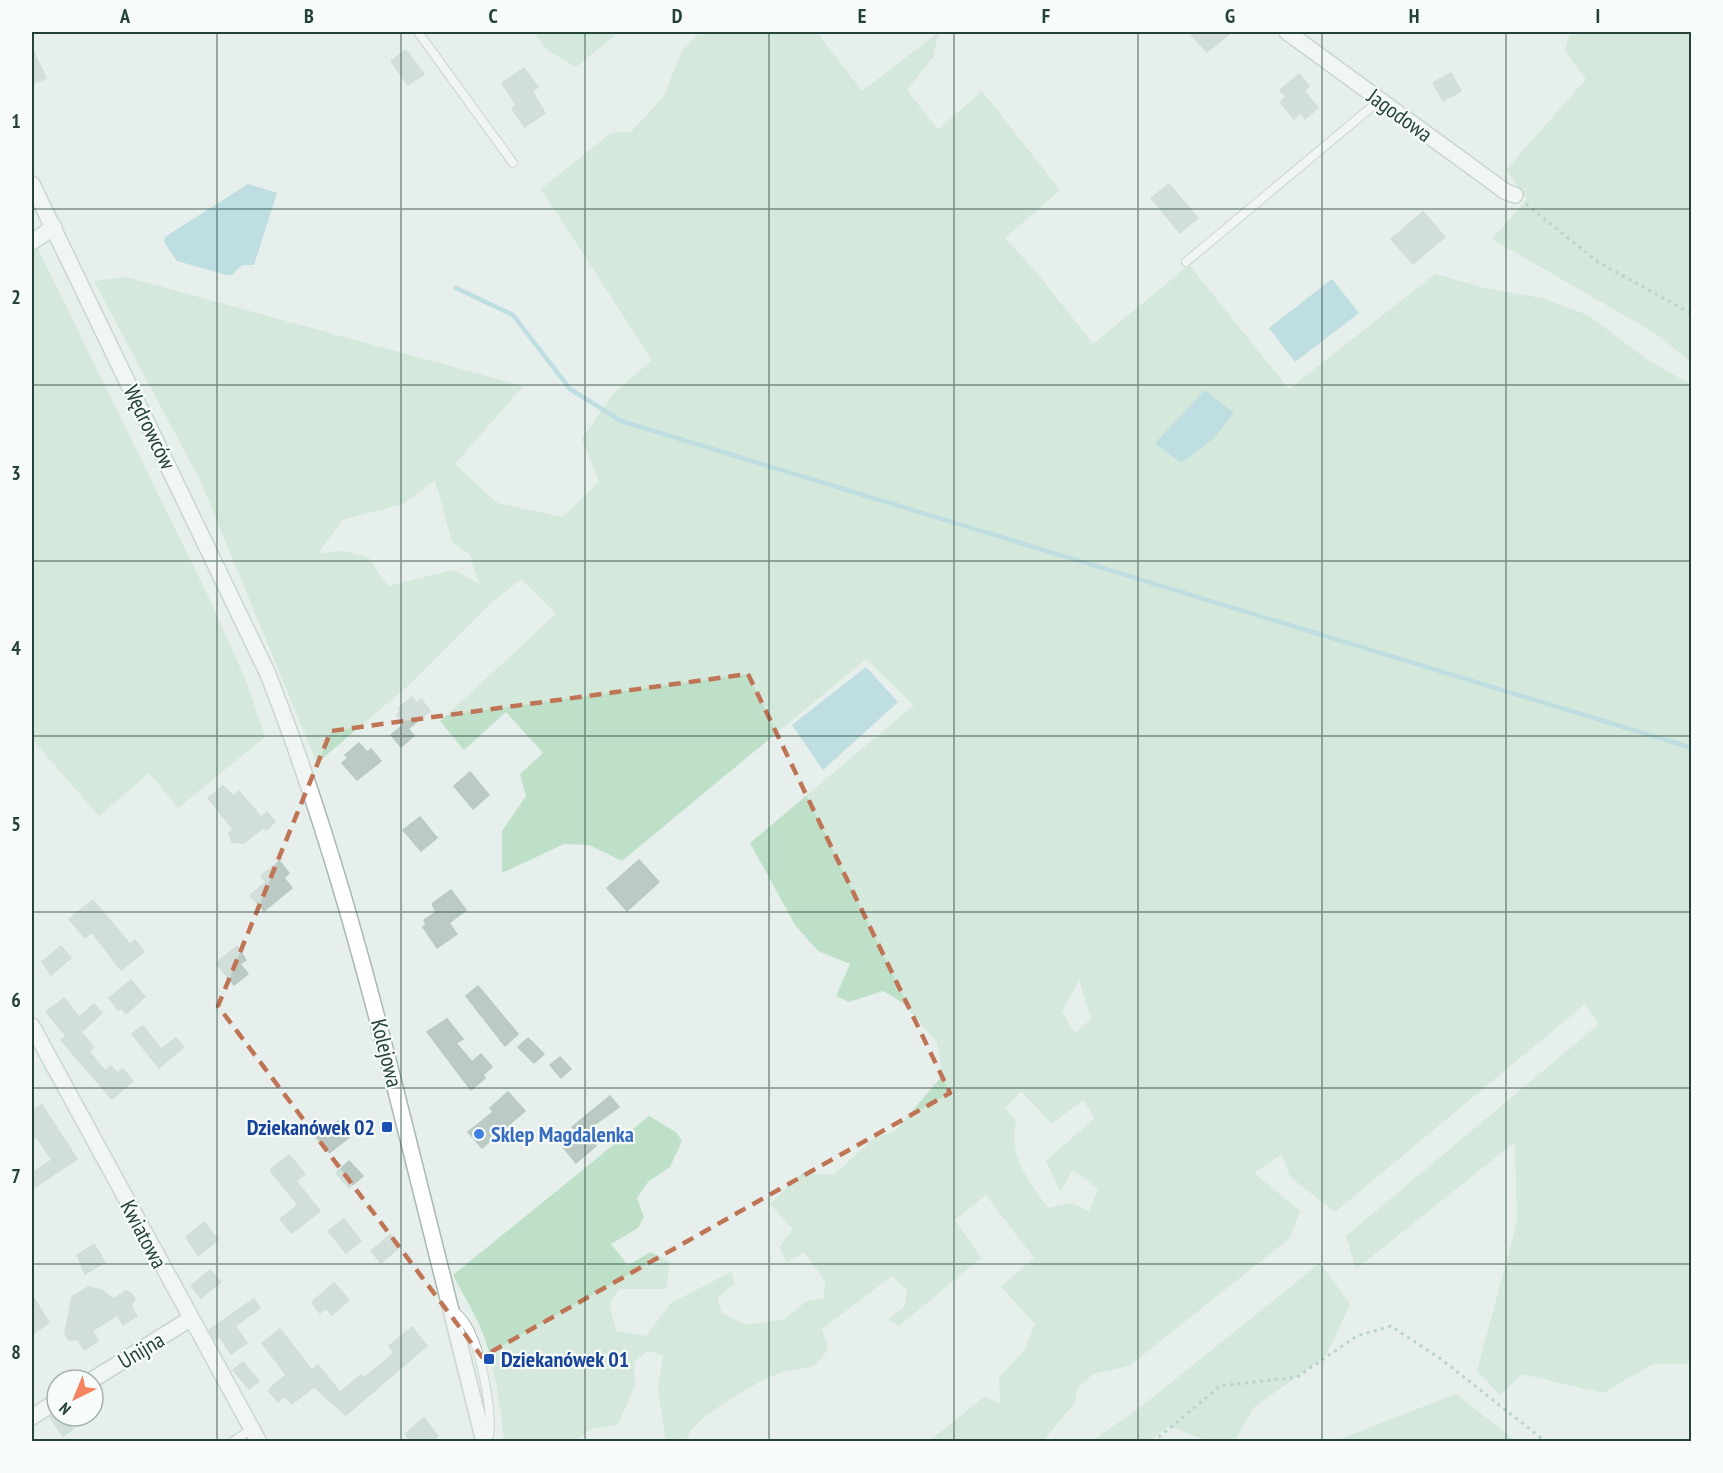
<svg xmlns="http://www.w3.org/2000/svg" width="1723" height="1473" viewBox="0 0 1723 1473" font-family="'PT Sans Narrow',sans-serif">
  <rect width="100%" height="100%" fill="#e6efeb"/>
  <!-- green -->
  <path fill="#bfe0c8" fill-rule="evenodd" d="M534 32H619L576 67 547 50Z
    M701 32H817L862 91 939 32 933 57 907 90 938 130 982 91 1060 190 1005 238 1038 274 1093 344 1189 265 1289 389 1435 274 1485 288 1541 298 1588 315 1646 359 1692 385 1691 1364H1653L1603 1393 1522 1374 1500 1395 1477 1371 1517 1222 1515 1142 1356 1269 1346 1236 1599 1024 1585 1004 1335 1212 1290 1177 1282 1154 1254 1173 1300 1211 1290 1238 1129 1366 1093 1374 1077 1389 1075 1402 1043 1441H929L984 1397 1000 1403 999 1378 1025 1349 1035 1324 1001 1287 1034 1258 986 1195 955 1220 981 1258 899 1326 888 1320 905 1306 907 1290 892 1276 822 1329 828 1349C812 1373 809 1366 786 1371 766 1375 704 1413 692 1429 689 1432 688 1438 686 1441H666L658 1389 663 1355 647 1351 634 1362 635 1385 618 1425 590 1429 576 1441H504C500 1406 496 1371 484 1337 477 1316 463 1295 453 1275L649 1116 676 1132 682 1141 670 1167 648 1182 637 1198 644 1217 638 1228 611 1244 628 1265 651 1252 670 1262 666 1289H620L609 1303 616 1331 646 1336 671 1303 731 1272 735 1283 717 1298 722 1313 746 1325 784 1319 807 1301 824 1298 825 1281 804 1252 787 1263 779 1247 793 1229 770 1204 803 1173 834 1175 875 1137 894 1132 943 1075 937 1042 903 1003 883 991 849 1002 836 996 850 964 818 951 795 925 750 843 914 705 866 659 622 861 589 845 564 844 502 873V831L526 796 520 774 543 753 506 712 464 750 440 721 556 614 521 579 490 604 410 684 317 763 201 482 94 281 126 277 523 386 455 464 497 503 563 517 599 482 582 439 613 394 652 360 541 189 611 133 631 132 664 96 682 50ZM435 480 452 542 470 555 479 584 454 570 388 586 369 558 344 551 318 554 342 520 403 504ZM1079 980 1091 1019 1075 1033 1062 1012ZM1021 1091 1052 1124 1083 1100 1095 1118 1046 1161 1060 1191 1073 1170 1098 1189 1089 1211 1071 1203 1048 1208C1027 1178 1009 1159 1016 1121L1005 1108Z
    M1570 32H1691V362L1655 333 1492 239 1527 199 1506 170 1586 79 1565 51Z
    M37 247 209 598 248 686 265 737 178 808 149 773 99 816 32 739V251Z
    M1320 1263 1350 1304 1326 1356 1254 1407 1235 1441H1208L1169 1426 1149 1441H1091L1137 1410Z
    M1456 1394 1516 1441H1335Z"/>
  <!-- water -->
  <path fill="#8ec9d4" d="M248 184 277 193 254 265H242L232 275H227L177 261 164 242 165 237Z
    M1332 279 1359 313 1295 362 1269 328Z
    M1205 390 1234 413 1214 438 1181 463 1155 443Z
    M866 667 898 702 823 770 792 725Z"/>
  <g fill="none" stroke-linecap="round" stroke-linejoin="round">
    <!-- stream -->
    <path stroke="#8ec9d4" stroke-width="4.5" d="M456 288 513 315 570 389 621 421 1692 748"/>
  </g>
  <!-- building -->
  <path fill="#bbcac4" stroke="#b8c9c2" stroke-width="1.5" d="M1189 32H1232L1207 52Z
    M32 49 46 78 32 84Z
    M406 50 424 74 408 85 391 61Z
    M524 68 538 87 532 91 545 113 525 127 512 109 516 105 502 83Z
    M1451 73 1461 91 1443 101 1433 83Z
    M1299 74 1309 86 1304 91 1318 108 1305 119 1301 113 1294 119 1280 102 1286 97 1280 90Z
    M1169 184 1198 218 1180 233 1151 198Z
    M1423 212 1445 237 1413 264 1391 239Z
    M412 697 417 703 421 699 430 711 408 729 406 726 414 736 401 747 391 735 404 724 397 715 400 712 398 709Z
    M359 743 367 752 371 749 381 761 357 780 342 763 348 758 345 755Z
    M470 772 489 795 473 809 454 786Z
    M223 786 233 796 239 791 261 817 267 812 275 822 266 830 264 827 244 843 232 842 229 833 233 829 208 798Z
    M420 817 437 838 421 851 403 830Z
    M639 860 659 882 627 911 607 888Z
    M279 861 289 873 284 878 292 888 264 911 250 895 266 882 261 876Z
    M451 890 466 910 449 923 457 934 437 948 423 927 426 924 424 920 436 912 432 904Z
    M93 900 130 944 135 940 144 952 121 970 92 932 85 938 69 919Z
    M61 946 71 958 51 975 42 962Z
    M237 946 246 960 240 964 248 974 234 985 216 963Z
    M131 980 145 997 126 1014 121 1008 118 1010 109 998Z
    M478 986 518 1034 505 1046 466 996Z
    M64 998 79 1017 94 1004 102 1013 81 1032 94 1047 89 1051 105 1071 111 1066 117 1073 123 1069 133 1081 112 1099 61 1040 66 1036 46 1012Z
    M447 1019 463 1039 456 1043 472 1062 481 1054 492 1067 483 1075 485 1078 471 1090 427 1032Z
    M143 1026 161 1049 176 1038 184 1047 159 1068 132 1034Z
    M528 1038 544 1054 534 1063 518 1047Z
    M560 1057 571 1069 561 1078 550 1065Z
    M508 1092 525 1111 482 1148 468 1132 493 1112 490 1108Z
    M610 1096 619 1107 584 1132 596 1146 576 1163 563 1147 578 1134 572 1127Z
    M42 1105 77 1159 32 1189V1173L52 1160 36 1137 32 1140V1111Z
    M338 1121 351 1136 329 1153 316 1138Z
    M289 1155 305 1174 296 1181 320 1211 292 1233 280 1219 298 1205 270 1170Z
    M349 1161 363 1176 349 1188 336 1173Z
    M344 1219 361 1241 346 1253 328 1231Z
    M204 1222 218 1240 198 1256 186 1237Z
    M390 1235 400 1247 381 1263 371 1251Z
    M94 1244 105 1262 85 1274 77 1255Z
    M210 1270 221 1282 201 1298 191 1286Z
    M334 1283 349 1300 332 1315 326 1308 320 1313 312 1302Z
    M88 1287 103 1291 113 1299 126 1291 131 1293 135 1299 131 1306 137 1316 123 1325 117 1315 92 1331 98 1341 84 1350 78 1339 69 1340 65 1334 72 1297Z
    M32 1295 49 1323 32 1334Z
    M254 1299 260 1308 235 1326 247 1343 231 1354 220 1337 215 1340 209 1330Z
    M412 1327 427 1346 346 1415 314 1387 292 1404 285 1396 278 1402 268 1390 286 1375 262 1343 280 1329 312 1370 318 1365 340 1392 361 1375 364 1378 394 1353 389 1346Z
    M243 1362 259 1381 249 1389 233 1370Z
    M64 1416 73 1429 63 1436 50 1417Z
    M424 1418 438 1436 431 1442H411L405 1434Z"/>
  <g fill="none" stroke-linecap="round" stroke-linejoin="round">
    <!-- service casing -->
    <g stroke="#a8b8b2" stroke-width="10">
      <path id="service" d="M418 32 513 163
        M1186 262 1380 100
        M453 1310C462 1317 468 1325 472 1336 481 1356 496 1423 487 1442
        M232 1442 252 1429"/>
    </g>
    <!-- minor casing -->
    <g stroke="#a8b8b2" stroke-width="18">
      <path id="minor" d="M1287 32 1506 192 1515 195
        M32 184 267 672C324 816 364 964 402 1115 429 1224 457 1333 484 1442
        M32 242 54 227
        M32 1026 259 1442
        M92 1380 190 1319
        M32 1417 57 1401"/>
    </g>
    <!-- path -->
    <path stroke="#86b3a5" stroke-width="3" stroke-dasharray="3 4.5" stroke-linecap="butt" d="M1526 204 1598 262 1692 314
      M1153 1442 1220 1386 1297 1377 1357 1336 1391 1326 1441 1359 1546 1442"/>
    <!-- service -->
    <use href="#service" stroke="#fff" stroke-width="8"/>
    <!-- minor -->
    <use href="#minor" stroke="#fff" stroke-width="15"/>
  </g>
  <!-- marked area -->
  <path d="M0 0H1723V1473H0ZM748 674 950 1093 482 1357 218 1006 331 731Z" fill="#e6efeb" fill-opacity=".55" fill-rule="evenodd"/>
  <path fill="none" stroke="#c07456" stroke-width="4.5" stroke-dasharray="12 8" stroke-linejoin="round" d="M748 674 950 1093 482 1357 218 1006 331 731Z"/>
  <!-- grid -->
  <path fill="none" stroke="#24423a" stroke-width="1.5" stroke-opacity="0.55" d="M217 32V1442M401 32V1442M585 32V1442M769 32V1442M954 32V1442M1138 32V1442M1322 32V1442M1506 32V1442M32 209H1692M32 385H1692M32 561H1692M32 736H1692M32 912H1692M32 1088H1692M32 1264H1692"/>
  <!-- markers -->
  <g fill="#1a4fb4" stroke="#f7fbf9" stroke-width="2">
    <rect x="381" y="1121" width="12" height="12" rx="3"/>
    <rect x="483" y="1353" width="12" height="12" rx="3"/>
  </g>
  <circle fill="#3f7fe0" stroke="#f7fbf9" stroke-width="2" cx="479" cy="1134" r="6"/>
  <g text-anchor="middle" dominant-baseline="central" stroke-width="4.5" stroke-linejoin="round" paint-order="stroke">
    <!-- street labels -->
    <g font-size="22" fill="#24423a" stroke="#f7fbf9">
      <text transform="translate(1400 115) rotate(36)">Jagodowa</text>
      <text transform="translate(150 427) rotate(64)">Wędrowców</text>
      <text transform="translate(387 1053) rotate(76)">Kolejowa</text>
      <text transform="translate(144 1234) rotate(62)">Kwiatowa</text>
      <text transform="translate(141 1350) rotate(-31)">Unijna</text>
    </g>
    <!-- transit labels -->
    <g font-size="22" font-weight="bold" fill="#164399" stroke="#f7fbf9" text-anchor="end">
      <text x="375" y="1127">Dziekanówek 02</text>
      <text x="501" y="1359" text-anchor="start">Dziekanówek 01</text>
    </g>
    <!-- shop labels -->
    <g font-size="22" font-weight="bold" fill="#366cbe" stroke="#f7fbf9" text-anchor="start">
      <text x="491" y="1134">Sklep Magdalenka</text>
    </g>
  </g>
  <!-- border -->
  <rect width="1723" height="1473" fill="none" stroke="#f7fbf9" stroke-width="66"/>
  <!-- north arrow -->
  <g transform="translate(75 1398) rotate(223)"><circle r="28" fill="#f7fbf9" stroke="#a3b1ad" stroke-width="1.5"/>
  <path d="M0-4.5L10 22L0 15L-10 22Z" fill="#f4845f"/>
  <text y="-9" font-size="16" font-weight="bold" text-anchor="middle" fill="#24423a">N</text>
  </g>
  <rect x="33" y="33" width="1657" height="1407" fill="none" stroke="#24423a" stroke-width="2"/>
  <g font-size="20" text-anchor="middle" font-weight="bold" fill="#24423a">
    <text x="125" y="23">A</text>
    <text x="309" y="23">B</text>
    <text x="493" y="23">C</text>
    <text x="677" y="23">D</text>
    <text x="862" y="23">E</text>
    <text x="1046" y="23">F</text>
    <text x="1230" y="23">G</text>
    <text x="1414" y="23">H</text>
    <text x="1598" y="23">I</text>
    <text x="16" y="128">1</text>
    <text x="16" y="304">2</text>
    <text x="16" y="480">3</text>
    <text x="16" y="655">4</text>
    <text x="16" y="831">5</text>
    <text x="16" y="1007">6</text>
    <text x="16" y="1183">7</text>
    <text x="16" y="1359">8</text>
  </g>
</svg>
